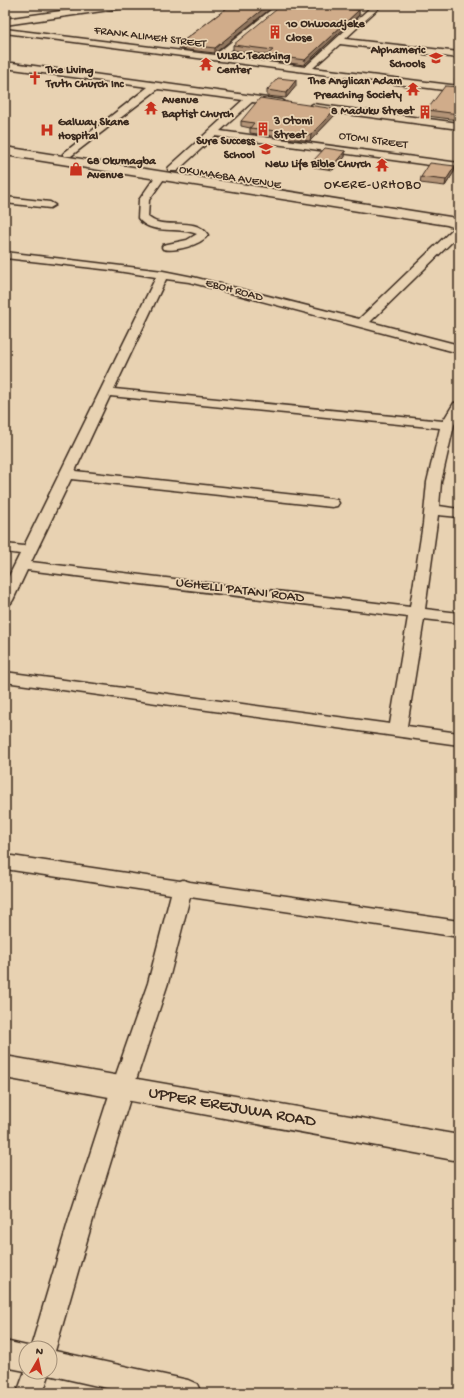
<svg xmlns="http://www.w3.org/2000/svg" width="464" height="1398" viewBox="0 0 464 1398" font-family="'Gochi Hand',sans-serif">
  <rect width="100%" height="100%" fill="#e8d2b2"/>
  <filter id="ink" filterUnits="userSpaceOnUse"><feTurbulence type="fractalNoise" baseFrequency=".025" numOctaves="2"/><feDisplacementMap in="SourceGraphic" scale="8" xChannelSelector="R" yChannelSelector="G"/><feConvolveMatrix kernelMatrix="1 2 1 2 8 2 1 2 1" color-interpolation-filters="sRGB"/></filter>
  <g filter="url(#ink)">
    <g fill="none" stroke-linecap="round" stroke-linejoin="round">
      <!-- minor casing -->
      <g stroke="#3b2a1e" stroke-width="3">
        <path id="minor" d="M277 5H286L224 56 305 67 373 5H382L345 39 459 52V58L340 44 313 68 459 86V92L5 33V29L215 55Z
          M5 62 282 100 287 103 285 105 252 102 220 131 459 163V169L215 136 177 171H169L168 169 169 167 243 100 158 89 71 156H65L63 154 65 152 148 87 5 68Z
          M313 104 459 123V129L310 109 308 107Z
          M161 173 166 176 149 200 148 217C151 219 154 221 157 222 173 227 197 218 208 235 201 245 175 252 163 249L162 247 163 245 187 240 197 234C179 226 151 236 138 218L139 200 157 174Z
          M5 197 50 202 55 205 50 208 5 203Z
          M459 226V235L370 322 459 345V353L189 282 166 279 114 389 443 421 454 403 459 402V416L454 425 441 482 439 506 459 509V517L438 515 425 609 459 613V623L424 619 407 726 459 733V745L5 682V672L390 724 408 617 27 570 13 600 11 603 5 605V584L20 554 5 552V544L24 546 156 277 111 270 5 258V252L163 271 193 277 359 319 455 227ZM110 396 440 428 427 482 423 524 410 607 31 562 71 479 332 507 337 506 339 503 337 500 332 499 75 471Z
          M5 855 180 881 183 880 190 882 459 921V937L190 897 168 983 133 1089 94 1216 55 1351 188 1380 197 1384 201 1393H128L49 1375 43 1393H17L25 1371 5 1367V1341L31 1347 70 1216 111 1089 148 983 171 894 5 869ZM26 1348H50V1372H26Z"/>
      </g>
      <!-- tertiary casing -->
      <g stroke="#3b2a1e" stroke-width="3">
        <path id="tertiary" d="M103 5H128L123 8 5 25V19Z
          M5 1056 459 1135V1161L5 1078Z"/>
      </g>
      <!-- secondary casing -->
      <g stroke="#3b2a1e" stroke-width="3">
        <path id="secondary" d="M5 147 450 217 459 220V229L447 225 5 155Z"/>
      </g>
      <!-- minor -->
      <use href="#minor" fill="#e8d2b2" fill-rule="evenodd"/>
      <!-- tertiary -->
      <use href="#tertiary" fill="#e8d2b2" fill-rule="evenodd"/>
      <!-- secondary -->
      <use href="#secondary" fill="#e8d2b2" fill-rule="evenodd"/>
    </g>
    <!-- wall -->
    <path fill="#b39477" stroke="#3b2a1e" d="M231 5 215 53 179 49V44Z
      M359 10V15L304 65 267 60 268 55 233 50V45Z
      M459 74V85L455 84V78Z
      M296 86 286 98 267 96V90Z
      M459 87V120L427 116V110Z
      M335 109V115L310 141 250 133V128L241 126V121Z
      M345 151V157L333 170 313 167V161Z
      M455 166 454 172 445 186 420 183 421 177Z"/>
    <!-- shaded-wall -->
    <path fill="#927861" stroke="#3b2a1e" d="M268 5H275L215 53V48Z
      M359 10V15L304 65 305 60Z
      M296 80V86L286 98V93Z
      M335 109V115L310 141 311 135Z
      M345 151V157L333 170 334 164Z
      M455 166 454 172 445 186 446 180Z"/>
    <!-- building -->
    <path fill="#d0ac8a" stroke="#3b2a1e" d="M231 5H268L215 48 179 44Z
      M282 5H317L359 10 305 60 267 55 273 50 233 45Z
      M459 74V79L455 78Z
      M278 78 296 80 286 93 267 90Z
      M445 86 459 87V114L427 110Z
      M260 98 335 109 311 135 250 128 254 123 241 121Z
      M325 148 345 151 334 164 313 161Z
      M430 163 455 166 446 180 421 177Z"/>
  </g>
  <!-- icons -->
  <defs>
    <g id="building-bare" transform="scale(1.08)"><path d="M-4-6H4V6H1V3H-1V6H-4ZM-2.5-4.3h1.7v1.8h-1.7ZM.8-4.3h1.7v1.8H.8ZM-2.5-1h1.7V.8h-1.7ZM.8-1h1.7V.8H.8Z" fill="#c8321e" stroke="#e8d2b2" stroke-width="2.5" paint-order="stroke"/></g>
    <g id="school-bare" transform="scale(1.08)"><path d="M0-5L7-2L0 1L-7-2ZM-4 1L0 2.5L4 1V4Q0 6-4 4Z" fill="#c8321e" stroke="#e8d2b2" stroke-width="2.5" paint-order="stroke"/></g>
    <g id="temple-bare" transform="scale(1.08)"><path d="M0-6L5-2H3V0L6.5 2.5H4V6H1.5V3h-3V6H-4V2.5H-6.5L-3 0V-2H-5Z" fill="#c8321e" stroke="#e8d2b2" stroke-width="2.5" paint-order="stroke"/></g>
    <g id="church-bare" transform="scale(1.08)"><path d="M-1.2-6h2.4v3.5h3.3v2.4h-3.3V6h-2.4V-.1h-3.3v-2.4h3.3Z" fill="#c8321e" stroke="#e8d2b2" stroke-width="2.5" paint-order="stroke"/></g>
    <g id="hospital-bare" transform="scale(1.08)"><path d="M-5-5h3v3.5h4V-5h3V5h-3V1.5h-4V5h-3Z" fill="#c8321e" stroke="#e8d2b2" stroke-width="2.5" paint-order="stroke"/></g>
    <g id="shop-bare" transform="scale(1.08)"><path d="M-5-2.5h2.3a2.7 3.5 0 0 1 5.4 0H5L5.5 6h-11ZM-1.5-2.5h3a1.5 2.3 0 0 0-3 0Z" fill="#c8321e" stroke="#e8d2b2" stroke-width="2.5" paint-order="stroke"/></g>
  </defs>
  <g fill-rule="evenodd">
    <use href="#building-bare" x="275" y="32"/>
    <use href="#school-bare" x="436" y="58"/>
    <use href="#temple-bare" x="206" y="64"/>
    <use href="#church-bare" x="35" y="78"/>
    <use href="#temple-bare" x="413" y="89"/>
    <use href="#temple-bare" x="151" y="108"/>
    <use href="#building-bare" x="425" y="112"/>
    <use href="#building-bare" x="263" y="129"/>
    <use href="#hospital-bare" x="47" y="130"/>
    <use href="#school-bare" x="266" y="149"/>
    <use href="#temple-bare" x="382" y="165"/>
    <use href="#shop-bare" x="76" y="169"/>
  </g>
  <g text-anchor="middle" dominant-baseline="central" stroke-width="3.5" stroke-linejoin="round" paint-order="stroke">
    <!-- far-poi labels -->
    <g font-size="12" font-weight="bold" fill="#3b2a1e" stroke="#e8d2b2" text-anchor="start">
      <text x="286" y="25">10 Ohwoadjeke<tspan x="286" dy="14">Close</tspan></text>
      <text x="425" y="51" text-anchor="end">Alphameric<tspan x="425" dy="14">Schools</tspan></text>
      <text x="217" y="57">WLBC Teaching<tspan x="217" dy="14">Center</tspan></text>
      <text x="46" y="71">The Living<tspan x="46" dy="14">Truth Church Inc</tspan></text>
      <text x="402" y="82" text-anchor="end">The Anglican Adam<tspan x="402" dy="14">Preaching Society</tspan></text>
      <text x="162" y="101">Avenue<tspan x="162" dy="14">Baptist Church</tspan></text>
      <text x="414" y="112" text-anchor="end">8 Maduku Street</text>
      <text x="274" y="122">3 Otomi<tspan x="274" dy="14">Street</tspan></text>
      <text x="58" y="123">Galway Skane<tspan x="58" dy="14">Hospital</tspan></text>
      <text x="255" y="142" text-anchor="end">Sure Success<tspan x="255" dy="14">School</tspan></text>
      <text x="87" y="162">68 Okumagba<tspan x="87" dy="14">Avenue</tspan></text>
      <text x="371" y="165" text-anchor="end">New Life Bible Church</text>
    </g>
    <!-- far-street labels -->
    <g font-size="12" fill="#3b2a1e" stroke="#e8d2b2">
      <text transform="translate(150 38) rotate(7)">FRANK ALIMEH STREET</text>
      <text transform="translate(373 141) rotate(8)">OTOMI STREET</text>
      <text transform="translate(230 178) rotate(9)">OKUMAGBA AVENUE</text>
      <text transform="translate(234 291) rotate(15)">EBOH ROAD</text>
    </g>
    <!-- far-quarter labels -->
    <g font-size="13" letter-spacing="1" fill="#3b2a1e" stroke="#e8d2b2">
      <text x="373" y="185">OKERE-URHOBO</text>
    </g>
    <!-- street labels -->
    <g font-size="14" fill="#3b2a1e" stroke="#e8d2b2">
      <text transform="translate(240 591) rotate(7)">UGHELLI PATANI ROAD</text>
    </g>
    <!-- near-street labels -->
    <g font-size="17" fill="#3b2a1e" stroke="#e8d2b2">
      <text transform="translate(232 1108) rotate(10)">UPPER EREJUWA ROAD</text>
    </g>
  </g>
  <!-- margin -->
  <rect width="464" height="1398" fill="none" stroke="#e8d2b2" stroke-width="20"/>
  <rect x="10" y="10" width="444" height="1378" fill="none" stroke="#3b2a1e" stroke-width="1.5" filter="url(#ink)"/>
  <!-- north arrow -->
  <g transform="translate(38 1360) rotate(9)"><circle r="19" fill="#e8d2b2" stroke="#a38f77"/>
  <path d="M0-3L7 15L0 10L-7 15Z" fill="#c8321e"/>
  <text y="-6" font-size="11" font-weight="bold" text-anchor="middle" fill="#3b2a1e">N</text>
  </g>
</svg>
